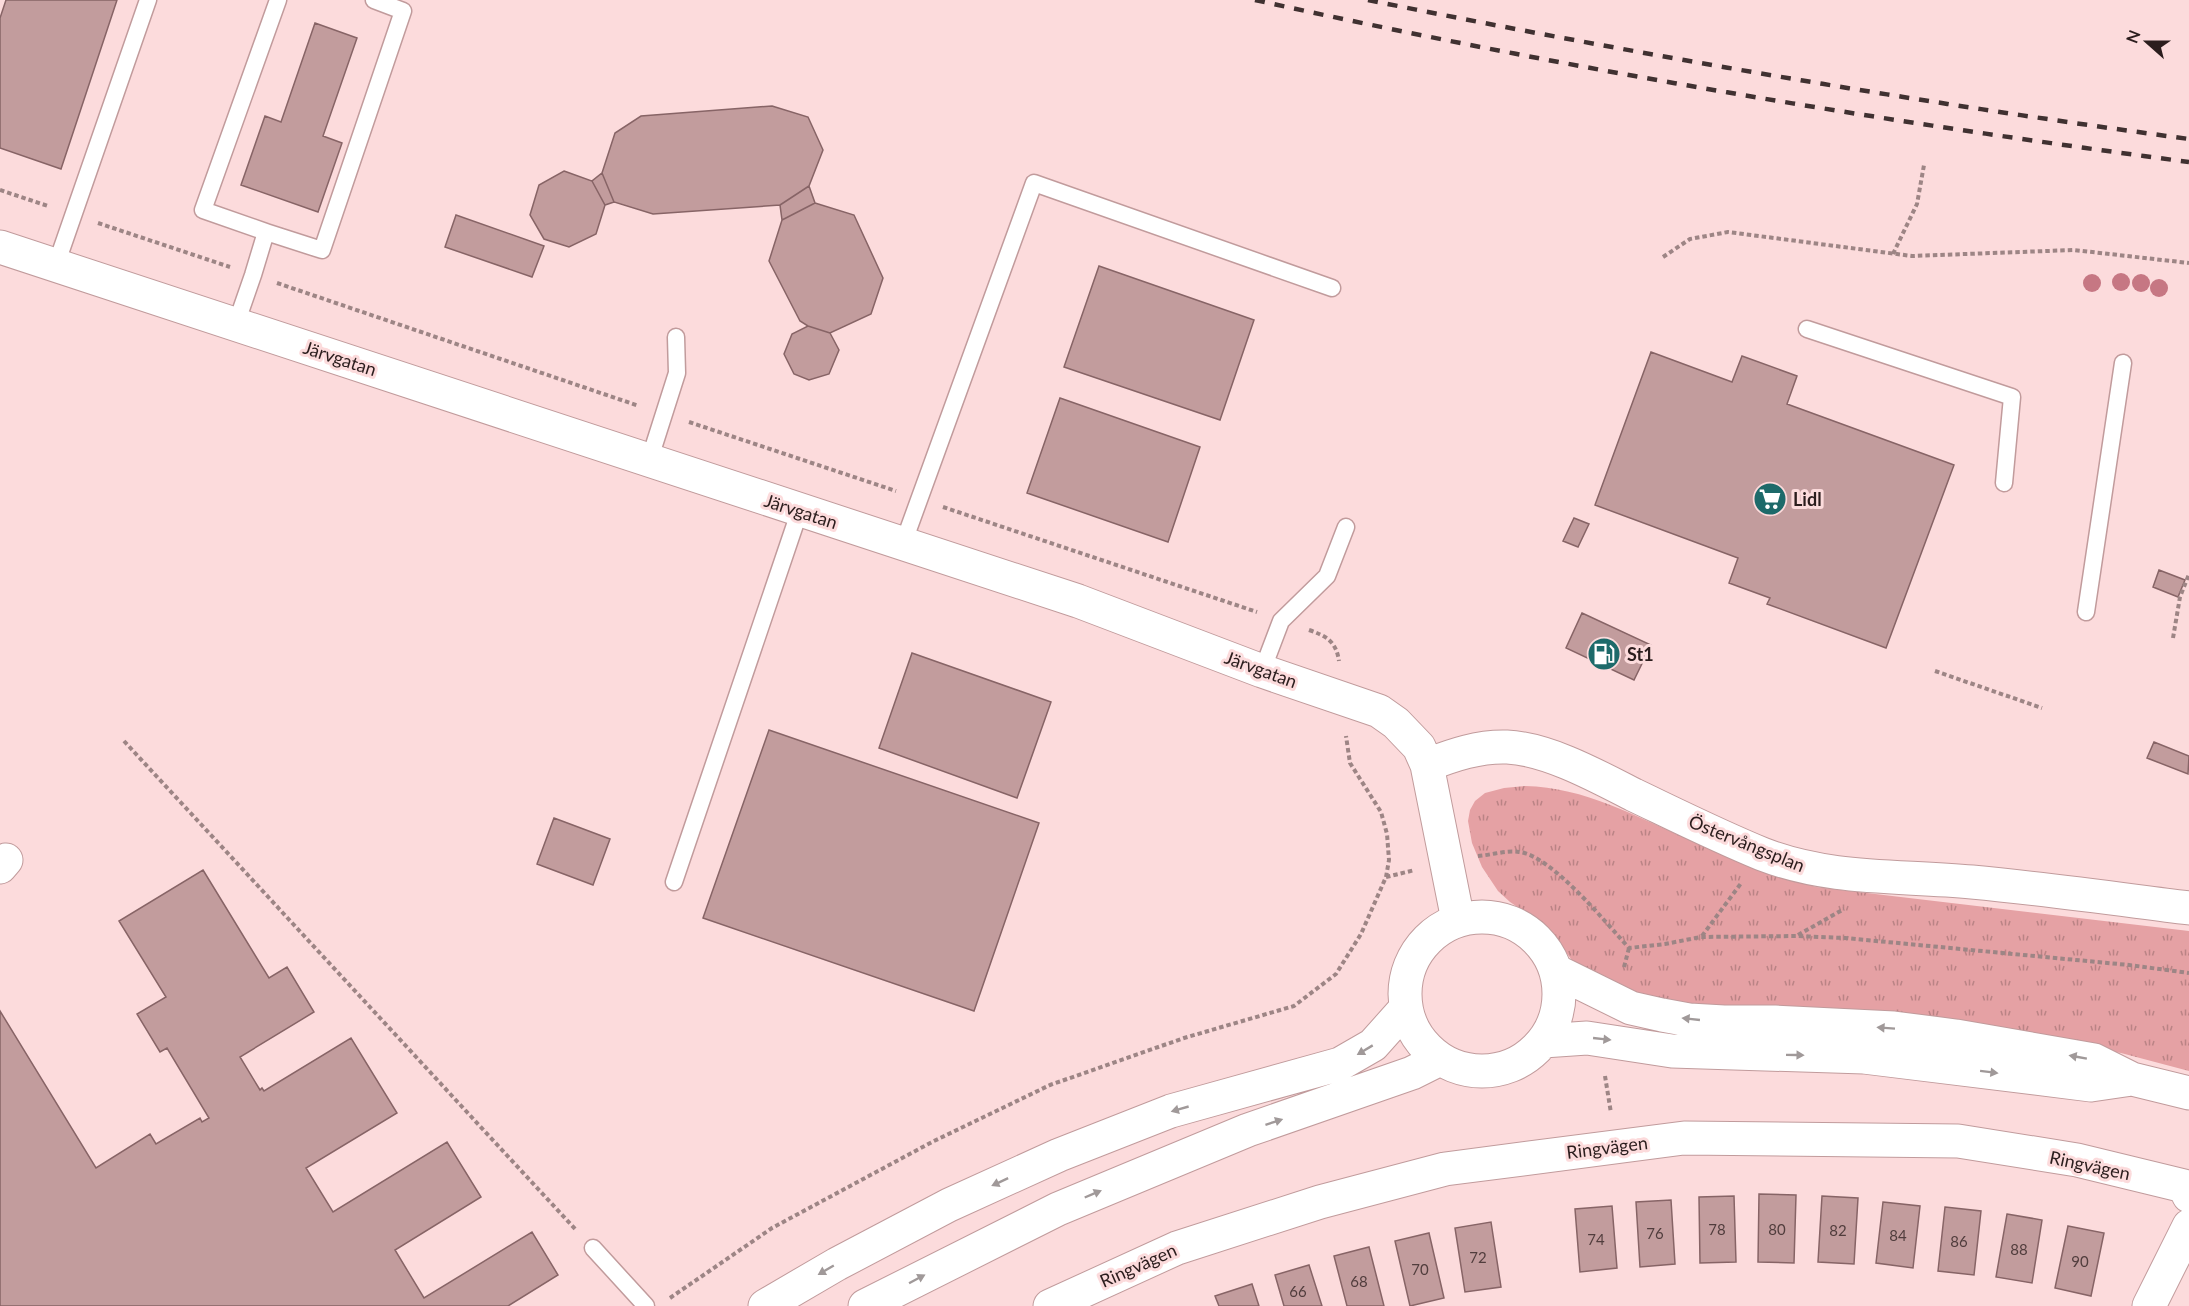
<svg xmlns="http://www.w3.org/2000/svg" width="2189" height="1306" viewBox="0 0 2189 1306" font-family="Lato,sans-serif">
  <defs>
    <pattern id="grass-tufts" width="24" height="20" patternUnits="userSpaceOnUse" patternTransform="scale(1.5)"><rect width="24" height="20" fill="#e5a1a4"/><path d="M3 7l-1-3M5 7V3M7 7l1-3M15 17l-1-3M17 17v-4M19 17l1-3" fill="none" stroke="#ba8385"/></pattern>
  </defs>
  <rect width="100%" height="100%" fill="#fcdbdc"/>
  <!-- grass -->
  <path fill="url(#grass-tufts)" d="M1525 786C1585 787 1636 817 1690 840 1731 858 1774 873 1816 887L2189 931V1071L2121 1053 1894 1015 1668 1007 1580 970 1544 925 1510 902 1498 891 1482 867 1472 843 1468 821 1470 810 1475 801 1485 793 1504 788Z"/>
  <!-- building -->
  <path fill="#c29c9d" stroke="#876466" stroke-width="1.5" d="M6 0H117L61 169 0 148V18Z
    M315 23 357 38 323 136 342 143 318 212 241 185 265 116 281 122Z
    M772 106 808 117 823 150 809 186 780 205 653 214 614 202 602 173 615 133 641 116Z
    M564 171 592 181 605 205 596 234 569 247 544 239 530 215 539 185Z
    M602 173 614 202 605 205 592 181Z
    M809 186 815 203 782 220 780 205Z
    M815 203 854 215 883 278 871 314 830 333 808 326 800 321 769 261 782 220Z
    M456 215 544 246 532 277 445 247Z
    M1099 266 1254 320 1220 420 1064 367Z
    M808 326 830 333 839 350 829 374 809 380 794 374 784 354 792 334Z
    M1651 352 1732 382 1742 356 1797 376 1787 404 1954 465 1886 648 1767 604 1770 598 1729 583 1738 558 1595 505Z
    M1060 398 1200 447 1168 542 1027 493Z
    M1574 518 1589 524 1578 547 1563 541Z
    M2159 570 2185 580 2178 597 2153 587Z
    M1582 613 1651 645 1634 680 1566 648Z
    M912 653 1051 702 1017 798 879 748Z
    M769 730 1039 823 974 1011 703 918Z
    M2154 742 2189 756 2188 774 2147 758Z
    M554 818 610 839 593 885 537 864Z
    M203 870 269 978 287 967 314 1012 240 1057 260 1090 262 1088 264 1091 351 1038 397 1113 306 1168 333 1212 447 1142 481 1197 395 1250 424 1298 532 1232 558 1275 508 1306H0V1011L96 1168 150 1134 156 1144 200 1118 202 1122 209 1118 167 1048 160 1052 137 1014 166 997 119 921Z
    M1759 1194 1796 1195 1794 1263 1758 1262Z
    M1734 1196 1736 1262 1700 1263 1699 1197Z
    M1822 1196 1858 1198 1854 1264 1818 1262Z
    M1671 1200 1675 1264 1640 1267 1636 1202Z
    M1883 1202 1920 1206 1913 1268 1876 1263Z
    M1612 1206 1617 1268 1580 1272 1575 1209Z
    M1945 1207 1981 1211 1974 1275 1938 1271Z
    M2007 1214 2042 1220 2032 1283 1996 1277Z
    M1491 1222 1501 1287 1465 1292 1455 1228Z
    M2068 1226 2104 1233 2091 1296 2055 1288Z
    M1429 1233 1444 1298 1410 1306 1395 1241Z
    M1369 1247 1384 1306H1347L1334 1256Z
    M1309 1265 1322 1306H1284L1275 1275Z
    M1252 1284 1259 1306H1219L1215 1296Z"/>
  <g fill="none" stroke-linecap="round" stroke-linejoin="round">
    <!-- service casing -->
    <g stroke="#c19b9c" stroke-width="19">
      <path id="service" d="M266 232 203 210 278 0
        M56 265 148 0
        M236 324 253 275 266 232 322 250 403 11 374 0
        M1807 329 2012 397 2004 483
        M649 461 677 373 676 337
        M903 544 1034 183 1332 288
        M2086 612 2123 363
        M1262 671 1281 621 1327 576 1346 527
        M674 882 800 510
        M593 1248 646 1306"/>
    </g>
    <!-- minor casing -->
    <g stroke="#c19b9c" stroke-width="35">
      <path id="minor" d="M0 247 1078 601 1262 671 1379 711 1396 723 1419 747 1427 765 1458 920
        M1427 765C1453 755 1479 746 1507 747 1548 749 1597 776 1634 795 1676 815 1718 836 1762 854 1832 881 1899 875 1972 882 2045 889 2117 899 2189 908
        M0 867 6 860
        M1050 1306 1177 1248 1320 1202 1445 1169 1684 1138 1958 1141 2077 1160 2184 1186 2189 1196
        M2149 1306 2189 1226"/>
    </g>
    <!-- secondary casing -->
    <g stroke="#c19b9c" stroke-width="35">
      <path id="secondary" d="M1405 994a77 77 0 1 1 154 0a77 77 0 1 1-154 0Z
        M1556 971 1631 1008 1662 1015 1689 1020 1724 1022H1775L1894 1028 1956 1036 2094 1060 2132 1079 2189 1093
        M1543 1041 1587 1038 1672 1051 1864 1057 2091 1085 2132 1079
        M765 1306 837 1264 949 1205 1059 1155 1171 1111 1340 1064 1373 1045 1406 1008
        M865 1306 1058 1209 1248 1130 1412 1073 1440 1059"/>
    </g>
    <!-- path -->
    <path stroke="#9d8585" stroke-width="4" stroke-dasharray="4.5 3" stroke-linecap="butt" d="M0 190 48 206
      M98 223 230 267
      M1893 254 1917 204 1924 165
      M1663 257 1690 239 1728 232 1912 256 2074 250 2189 263
      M277 283 639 406
      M689 422 896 491
      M943 507 1257 612
      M1309 630C1326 636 1336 641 1339 661
      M2173 638 2180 597 2189 574
      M1935 671 2042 708
      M124 741 576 1230
      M1478 856C1491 855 1507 850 1519 852 1551 855 1607 924 1629 948L1665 944 1701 937 1797 936 1845 938 2129 965 2189 973
      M1386 877 1415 870
      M1798 935 1844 909
      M1702 936 1742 882
      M1624 967 1629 948
      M1605 1076 1611 1113
      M670 1298 772 1228 932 1142 1050 1085 1184 1038 1294 1006 1336 974 1361 934 1386 877 1389 860 1387 834 1381 812 1350 763 1346 736"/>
    <!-- service -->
    <use href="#service" stroke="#fff" stroke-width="16"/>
    <!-- minor -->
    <use href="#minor" stroke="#fff" stroke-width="33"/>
    <!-- secondary -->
    <use href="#secondary" stroke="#fff" stroke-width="33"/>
    <!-- rail -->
    <path stroke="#403131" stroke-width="4.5" stroke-dasharray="10 10" stroke-linecap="butt" d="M1255 0C1563 68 1876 121 2189 162
      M1368 0C1640 55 1914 102 2189 139"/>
  </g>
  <!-- trees -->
  <g fill="#c67783">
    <circle cx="2121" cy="282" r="9"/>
    <circle cx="2092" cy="283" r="9"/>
    <circle cx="2141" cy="283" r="9"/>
    <circle cx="2159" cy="288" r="9"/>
  </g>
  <!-- one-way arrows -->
  <defs><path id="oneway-solid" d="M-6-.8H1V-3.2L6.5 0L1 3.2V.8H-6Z" transform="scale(1.5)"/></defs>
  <g fill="#a09999">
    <use href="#oneway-solid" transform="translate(1691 1019) rotate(-174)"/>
    <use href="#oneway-solid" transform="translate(1886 1028) rotate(-176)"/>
    <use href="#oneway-solid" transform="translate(1602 1039) rotate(6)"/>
    <use href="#oneway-solid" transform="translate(1365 1050) rotate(149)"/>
    <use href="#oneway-solid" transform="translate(1795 1055) rotate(1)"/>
    <use href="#oneway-solid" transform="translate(2078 1057) rotate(-170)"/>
    <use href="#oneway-solid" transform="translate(1989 1072) rotate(7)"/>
    <use href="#oneway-solid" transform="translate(1180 1109) rotate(164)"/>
    <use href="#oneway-solid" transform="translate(1274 1122) rotate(-18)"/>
    <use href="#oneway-solid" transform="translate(1000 1182) rotate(155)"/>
    <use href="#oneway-solid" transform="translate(1093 1194) rotate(-23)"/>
    <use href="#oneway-solid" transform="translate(826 1270) rotate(150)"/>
    <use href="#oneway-solid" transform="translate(917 1279) rotate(-28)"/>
  </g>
  <!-- icons -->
  <defs>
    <g id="supermarket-disc" transform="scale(1.725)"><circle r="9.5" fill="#1d6a6a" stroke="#fcdbdc"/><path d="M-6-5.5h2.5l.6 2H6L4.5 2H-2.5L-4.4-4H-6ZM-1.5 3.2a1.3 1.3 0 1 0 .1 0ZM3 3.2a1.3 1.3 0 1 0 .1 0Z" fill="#fff"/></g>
    <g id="fuel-disc" transform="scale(1.725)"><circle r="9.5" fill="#1d6a6a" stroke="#fcdbdc"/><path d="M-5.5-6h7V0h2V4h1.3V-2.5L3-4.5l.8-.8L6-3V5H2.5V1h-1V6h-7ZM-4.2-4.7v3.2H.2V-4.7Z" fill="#fff"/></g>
  </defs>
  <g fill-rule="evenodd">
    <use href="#supermarket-disc" x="1770" y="499"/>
    <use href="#fuel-disc" x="1604" y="654"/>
  </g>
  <g text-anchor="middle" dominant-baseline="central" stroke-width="6" stroke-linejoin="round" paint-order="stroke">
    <!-- number labels -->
    <g font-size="15" fill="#513d3d">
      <text x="1717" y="1229">78</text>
      <text x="1777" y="1229">80</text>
      <text x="1838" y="1230">82</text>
      <text x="1655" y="1233">76</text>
      <text x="1898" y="1235">84</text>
      <text x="1596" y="1239">74</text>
      <text x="1959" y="1241">86</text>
      <text x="2019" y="1249">88</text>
      <text x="1478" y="1257">72</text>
      <text x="2080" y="1261">90</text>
      <text x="1420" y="1269">70</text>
      <text x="1359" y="1281">68</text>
      <text x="1298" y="1291">66</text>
    </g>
    <!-- street labels -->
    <g font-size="18" fill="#2b1d1d" stroke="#fcdbdc">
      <text transform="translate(340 358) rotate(18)">Järvgatan</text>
      <text transform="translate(801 511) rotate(18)">Järvgatan</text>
      <text transform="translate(1261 669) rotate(20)">Järvgatan</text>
      <text transform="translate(1747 843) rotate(22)">Östervångsplan</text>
      <text transform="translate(1607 1147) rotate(-7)">Ringvägen</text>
      <text transform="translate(2090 1165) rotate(12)">Ringvägen</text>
      <text transform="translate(1138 1265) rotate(-24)">Ringvägen</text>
    </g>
    <!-- poi labels -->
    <g font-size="18" font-weight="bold" fill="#2b1d1d" stroke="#fcdbdc" text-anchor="start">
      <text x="1793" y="499">Lidl</text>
      <text x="1627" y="654">St1</text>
    </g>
  </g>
  <!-- north arrow -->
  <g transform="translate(2147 42) rotate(291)" stroke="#fcdbdc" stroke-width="4.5" paint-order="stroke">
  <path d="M0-4.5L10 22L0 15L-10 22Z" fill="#2b1d1d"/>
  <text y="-9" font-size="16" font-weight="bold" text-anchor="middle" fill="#2b1d1d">N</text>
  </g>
</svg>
